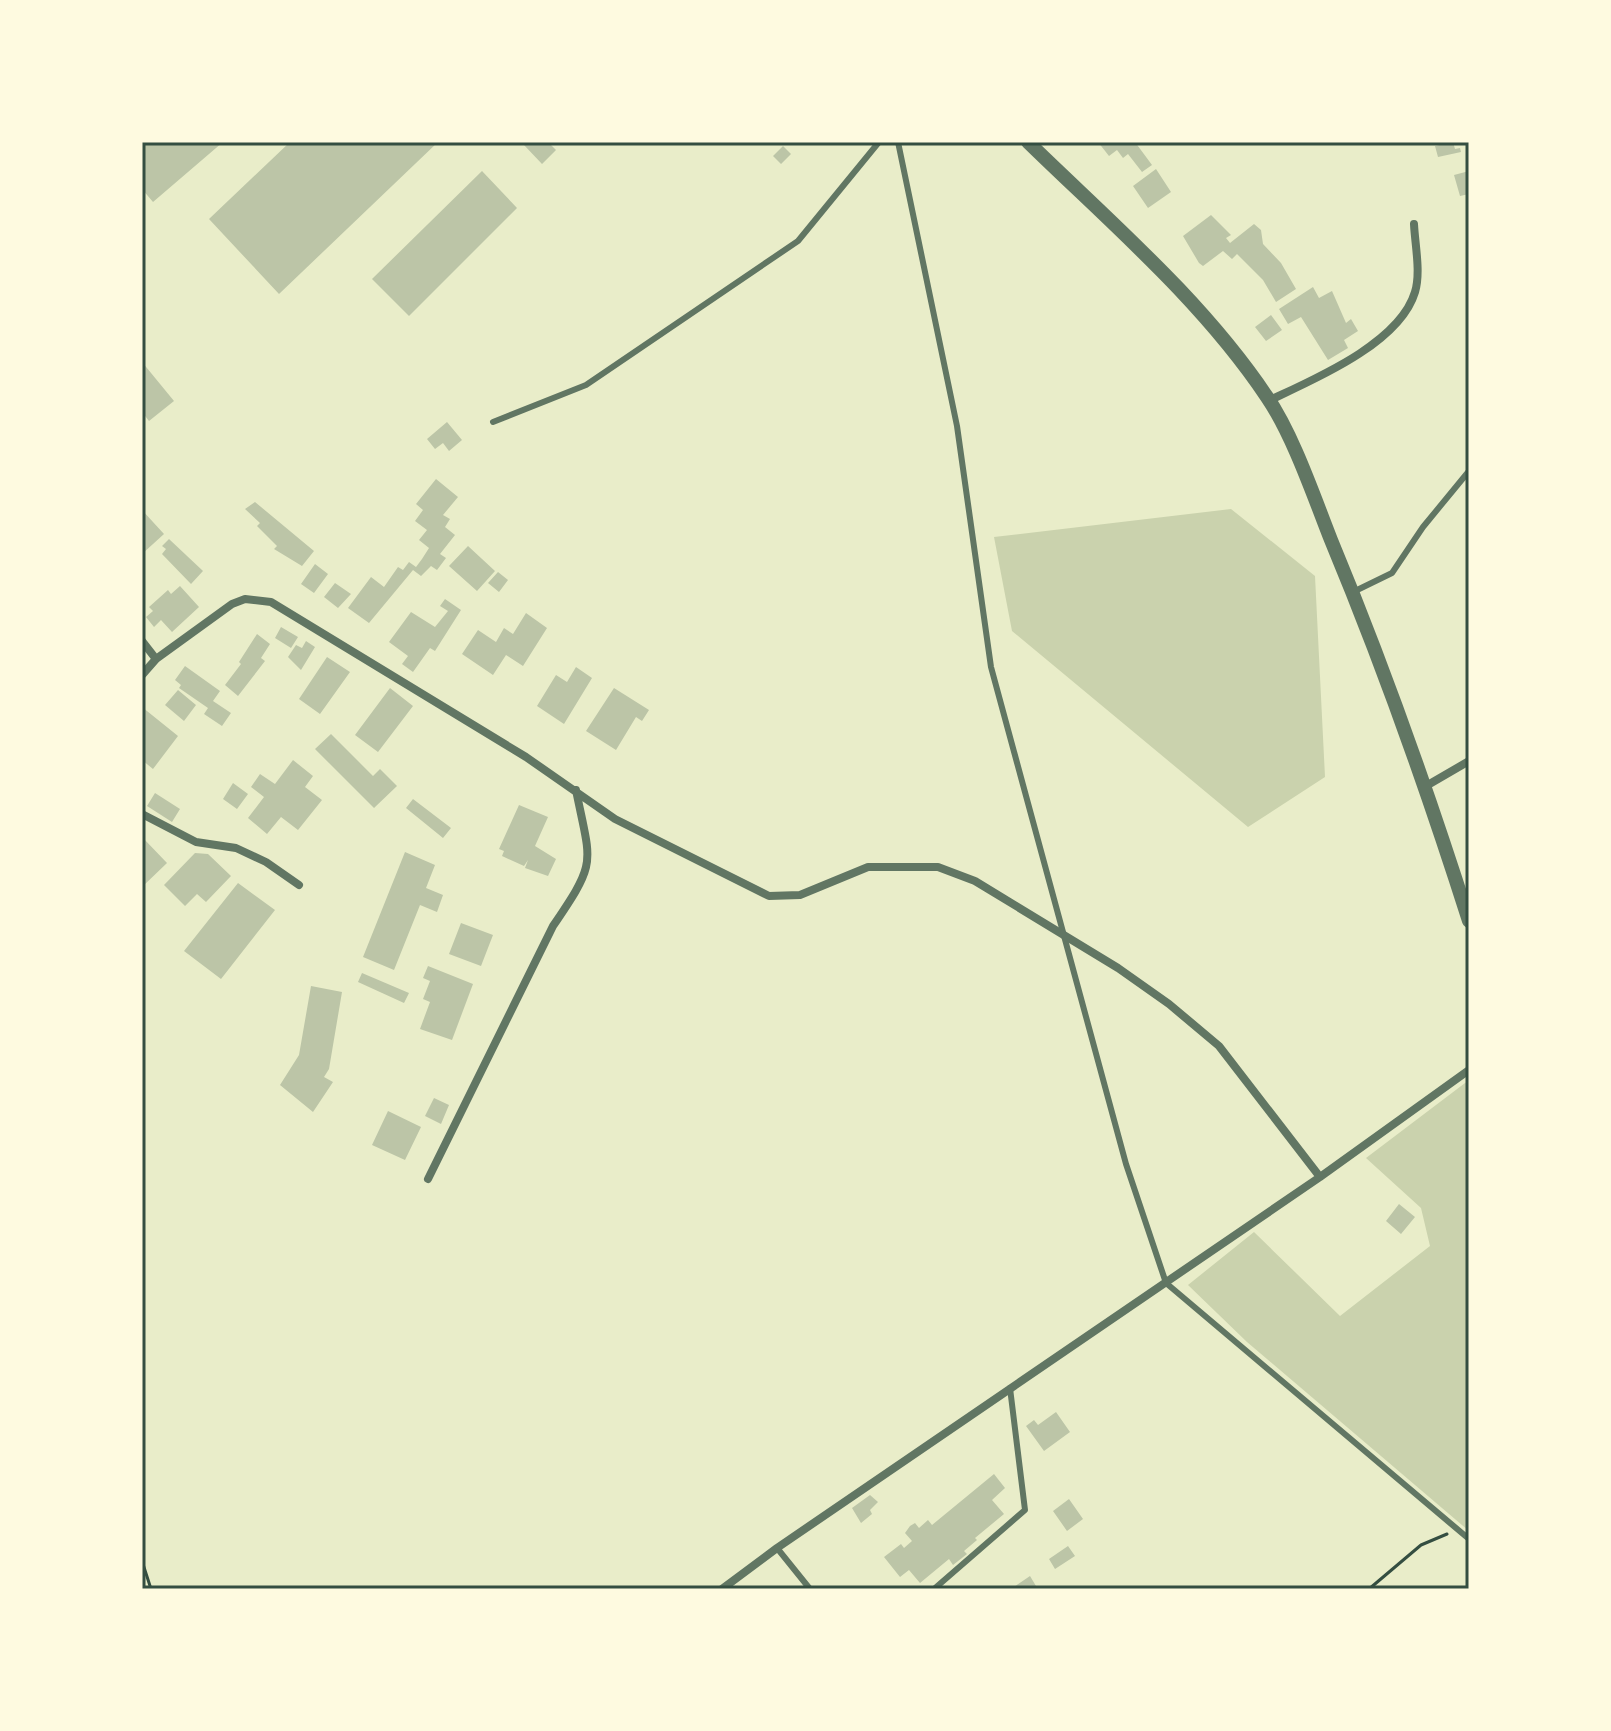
<svg xmlns="http://www.w3.org/2000/svg" width="1611" height="1731" viewBox="0 0 1611 1731" font-family="Arial,sans-serif">
  <rect width="100%" height="100%" fill="#e9edc9"/>
  <!-- green -->
  <path fill="#cad2ad" d="M1231 509 1315 576 1325 777 1248 827 1012 631 994 537Z
    M1469 1080V1531L1247 1342 1188 1285 1254 1232 1340 1316 1430 1246 1421 1208 1366 1158Z"/>
  <!-- building -->
  <path fill="#bcc5a7" d="M142 142H223L153 202 142 189Z
    M290 142H438L279 294 209 219Z
    M526 142H548L556 150 542 164 524 145Z
    M1098 142H1135L1152 165 1142 172 1128 154 1123 158 1117 150 1109 156Z
    M1453 142 1455 149 1460 148 1461 152 1438 157 1435 146Z
    M783 146 791 154 781 164 773 156Z
    M1156 169 1171 192 1148 208 1133 186Z
    M482 171 517 208 409 316 372 279Z
    M1469 171V194L1460 196 1454 175Z
    M1211 215 1231 235 1226 238 1230 243 1254 224 1261 230 1263 244 1281 263 1296 289 1276 302 1263 280 1237 254 1232 259 1223 251 1203 266 1199 263 1183 236Z
    M1313 287 1319 298 1332 291 1346 323 1351 319 1358 331 1344 340 1348 348 1328 360 1301 317 1288 324 1279 309Z
    M1271 315 1282 330 1266 341 1255 327Z
    M142 362 174 401 149 421 142 412Z
    M447 422 462 440 449 451 443 443 435 449 427 439Z
    M436 479 458 497 443 515 450 519 445 527 455 535 440 554 446 558 437 570 431 566 421 576 413 570 369 623 348 608 371 577 384 587 398 567 403 570 409 562 416 567 422 559 429 548 419 540 427 530 415 521 423 510 416 504Z
    M255 502 314 551 302 566 274 549 277 546 257 526 260 523 245 509Z
    M142 510 164 534 142 554Z
    M169 539 203 571 191 584 162 554 166 549 162 546Z
    M468 546 495 571 477 591 449 566Z
    M315 564 328 574 314 593 301 584Z
    M498 572 508 580 499 592 488 583Z
    M335 583 351 594 338 608 324 597Z
    M180 586 199 607 172 632 161 620 154 627 146 617 153 611 149 607 168 590 171 594Z
    M445 599 461 610 435 651 430 648 413 672 402 664 408 656 389 642 411 612 435 627 448 611 440 606Z
    M526 613 547 628 523 666 506 655 493 675 462 654 478 630 496 642 504 628 513 634Z
    M281 627 298 637 291 648 275 638Z
    M257 634 270 644 261 658 265 661 238 696 225 685 241 664 239 662Z
    M306 641 315 647 301 670 288 657 296 645 302 648Z
    M327 657 350 672 320 714 299 699Z
    M185 666 220 691 213 701 231 713 222 726 204 714 208 708 179 688 181 685 175 680Z
    M576 667 592 678 564 724 537 706 556 675 567 682Z
    M390 688 413 706 378 752 355 735Z
    M614 688 649 710 642 721 636 717 616 750 586 731Z
    M178 690 196 705 184 721 165 705Z
    M142 707 178 736 153 769 142 760Z
    M331 734 373 776 380 769 397 786 374 808 315 749Z
    M293 760 313 776 305 787 322 800 298 830 281 817 267 834 248 818 264 797 251 787 260 774 275 784Z
    M233 783 248 794 237 809 223 799Z
    M155 793 180 809 172 822 147 806Z
    M413 799 451 828 443 838 406 808Z
    M519 805 548 817 535 846 556 859 548 876 525 868 528 860 524 866 502 856 504 851 499 849Z
    M144 839 167 863 142 887V841Z
    M405 852 435 865 426 888 443 895 437 912 420 905 394 970 363 957Z
    M195 853 208 854 231 876 206 902 197 894 185 906 164 885Z
    M238 883 275 910 221 979 184 951Z
    M461 923 493 935 481 966 449 954Z
    M428 966 473 984 452 1040 420 1029 430 1002 423 999 430 981 423 978Z
    M362 973 409 993 404 1003 358 982Z
    M311 986 342 992 329 1069 324 1077 333 1082 313 1112 280 1085 299 1055Z
    M434 1098 449 1105 441 1124 425 1116Z
    M388 1111 421 1127 405 1160 372 1145Z
    M1399 1204 1415 1217 1401 1234 1386 1221Z
    M1056 1412 1070 1432 1044 1451 1026 1426 1034 1420 1038 1425Z
    M994 1474 1005 1488 992 1500 1004 1514 975 1538 977 1540 964 1551 967 1554 953 1565 949 1559 920 1583 909 1570 900 1577 884 1557 901 1544 904 1548 912 1541 905 1533 910 1526 915 1523 919 1528 928 1520 932 1525Z
    M870 1495 878 1502 870 1510 872 1514 861 1523 852 1508Z
    M1069 1499 1083 1519 1067 1531 1053 1511Z
    M1068 1546 1075 1556 1055 1569 1049 1559Z
    M1030 1576 1036 1586 1011 1589Z"/>
  <g fill="none" stroke-linecap="round" stroke-linejoin="round">
    <!-- path -->
    <path stroke="#344e41" stroke-width="3" d="M142 1561 151 1589
      M1369 1589 1421 1545 1447 1534"/>
    <!-- service -->
    <path stroke="#617663" stroke-width="6" d="M898 142 957 426 991 667 1126 1164 1166 1283 1469 1539
      M493 422 586 385 798 241 879 142
      M1353 592 1392 573 1423 527 1469 471
      M777 1548 810 1589
      M934 1589 1025 1510 1010 1388"/>
    <!-- minor -->
    <path stroke="#617663" stroke-width="8" d="M1270 400C1315 379 1400 343 1415 292 1421 272 1415 245 1414 224
      M142 641 156 659
      M142 675 156 659 232 604 245 599 271 602 526 757 615 819 769 896 800 895 868 867H938L975 881 1118 968 1169 1004 1219 1046 1320 1177
      M1426 786 1469 761
      M142 814 196 842 236 848 266 862 299 885
      M428 1179 553 926C598 860 591 865 576 790
      M722 1589 777 1548 1320 1177 1469 1070"/>
    <!-- tertiary -->
    <path stroke="#617663" stroke-width="14" d="M1028 142C1111 223 1202 300 1267 397 1293 435 1314 497 1331 540 1383 665 1428 792 1469 921"/>
  </g>
  <!-- border -->
  <rect width="1611" height="1731" fill="none" stroke="#fefae0" stroke-width="288"/>
  <rect x="144" y="144" width="1323" height="1443" fill="none" stroke="#344e41" stroke-width="3"/>
</svg>
